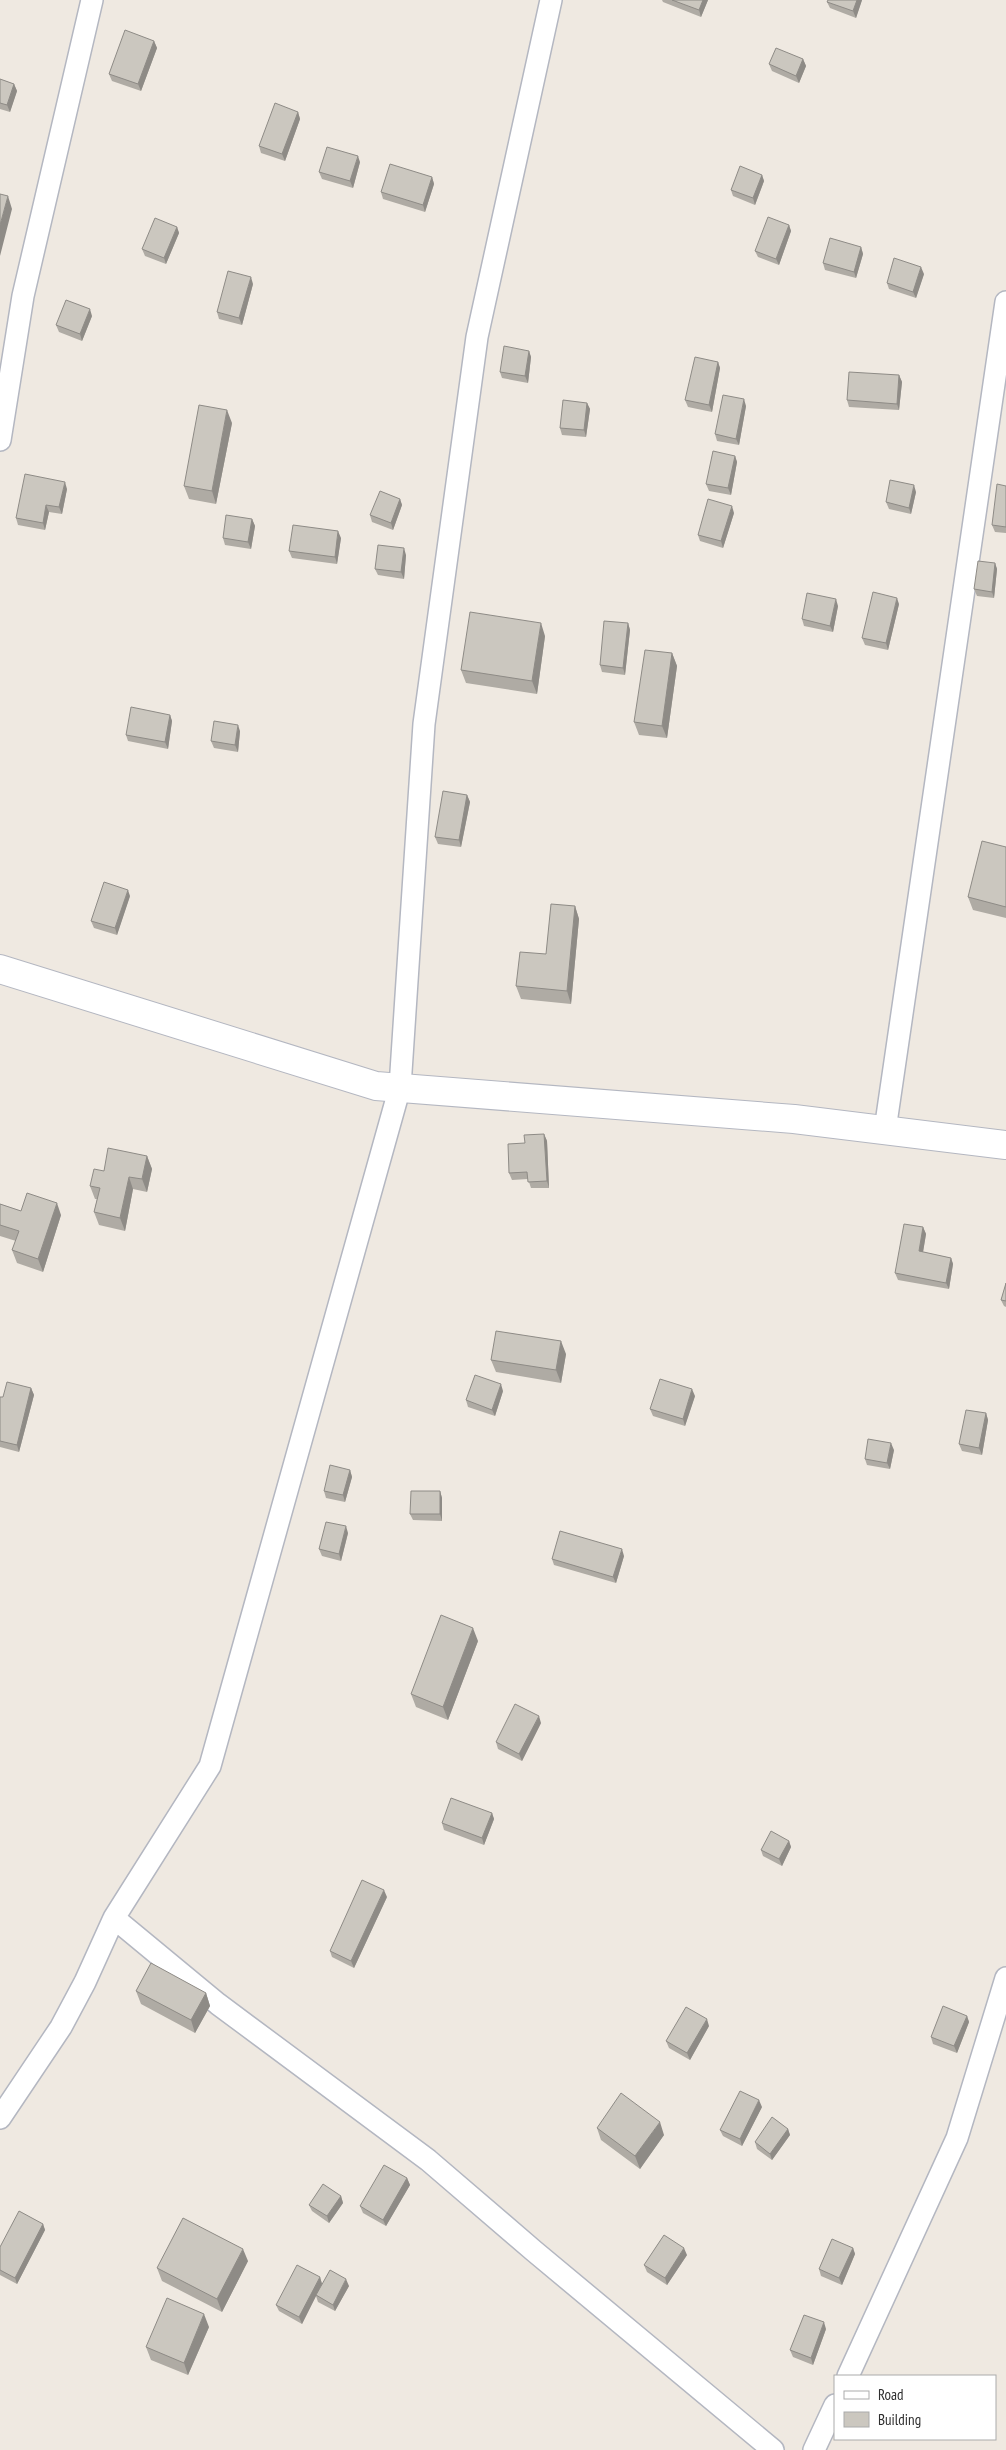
<svg xmlns="http://www.w3.org/2000/svg" width="1006" height="2450" viewBox="0 0 1006 2450" font-family="'PT Sans Narrow',sans-serif">
  <rect width="100%" height="100%" fill="#efe9e1"/>
  <g fill="none" stroke-linecap="round" stroke-linejoin="round">
    <!-- lane casing -->
    <g stroke="#b4b7c1" stroke-width="24">
      <path id="lane" d="M0 440 23 296 92 0
        M885 1130 1006 302
        M114 1918 218 2004 428 2160 534 2251 773 2450
        M0 2118 61 2027 85 1982 114 1918 210 1766 400 1087 424 724 477 337 551 0
        M848 2376 957 2138 1006 1978
        M814 2450 835 2405"/>
    </g>
    <!-- street casing -->
    <g stroke="#b4b7c1" stroke-width="30">
      <path id="street" d="M0 969 376 1086 794 1119 1006 1145"/>
    </g>
    <!-- lane -->
    <use href="#lane" stroke="#fff" stroke-width="21"/>
    <!-- street -->
    <use href="#street" stroke="#fff" stroke-width="28"/>
  </g>
  <!-- wall -->
  <path fill="#afaba4" d="M662 0H708L701 17 663 2Z
    M828 0H862L856 18 830 8 827 2Z
    M154 41 157 48 141 91 112 81 109 74Z
    M803 59 806 66 799 83 772 71 769 64Z
    M0 79 14 84 17 91 10 112 0 109Z
    M298 112 300 119 285 161 261 153 259 146Z
    M360 162 353 188 322 179 319 172Z
    M762 175 764 181 755 205 733 196 731 190Z
    M432 177 434 184 425 212 383 199 381 192Z
    M789 225 791 231 779 265 758 257 755 251Z
    M177 227 179 233 166 264 145 256 142 249Z
    M861 247 863 254 856 278 825 270 823 263Z
    M924 274 916 298 889 289 887 283Z
    M253 284 242 325 219 319 217 312Z
    M92 316 82 341 59 332 56 325Z
    M529 351 531 357 528 383 502 378 500 372Z
    M718 362 720 368 712 412 688 407 685 400Z
    M899 375 902 382 899 410 849 407 847 400Z
    M587 403 590 409 586 437 562 435 560 428Z
    M746 406 739 445 717 441 715 434Z
    M232 423 216 504 189 499 184 486Z
    M735 456 737 462 731 495 709 491 706 484Z
    M1006 486V533L995 532 992 525Z
    M67 489 62 514 49 512 45 530 18 525 16 518Z
    M916 492 911 514 889 509 886 502Z
    M400 499 402 505 393 530 372 522 370 515Z
    M734 513 723 548 700 541 698 535Z
    M252 519 255 526 251 549 225 545 223 538Z
    M341 538 337 564 292 558 289 551Z
    M406 555 404 579 378 575 375 569Z
    M995 563 997 569 994 598 977 596 974 589Z
    M899 604 888 650 865 645 862 638Z
    M838 606 833 632 804 626 802 619Z
    M628 623 630 630 625 675 602 672 600 665Z
    M545 636 537 694 466 683 461 670Z
    M672 653 677 666 667 738 639 735 634 722Z
    M170 715 172 721 168 749 128 741 126 735Z
    M240 731 238 752 214 748 211 741Z
    M467 795 470 802 461 847 438 844 435 837Z
    M1006 847V918L973 910 968 897Z
    M130 896 117 935 94 928 91 921Z
    M575 906 579 919 571 1004 521 999 516 986 546 954Z
    M544 1134 547 1141 549 1188H531L528 1179 512 1180 509 1173 525 1143Z
    M147 1156 152 1169 147 1192 133 1189 125 1231 99 1225 94 1212 97 1199H95L90 1186 104 1171Z
    M0 1204 21 1211 61 1215 43 1272 17 1263 12 1250 16 1241 0 1236Z
    M923 1227 926 1234 923 1252 951 1258 953 1264 949 1289 898 1280 895 1273Z
    M1006 1283V1307L1004 1306 1001 1300Z
    M566 1354 561 1383 496 1372 491 1360Z
    M31 1388 34 1395 19 1452 0 1447V1397H3Z
    M503 1391 495 1416 468 1407 466 1400Z
    M695 1396 685 1426 653 1416 650 1409Z
    M986 1413 988 1420 982 1455 962 1451 959 1444Z
    M894 1450 890 1469 867 1465 865 1459Z
    M350 1470 352 1477 345 1502 326 1498 324 1491Z
    M440 1491 442 1498V1521L413 1520 410 1514Z
    M348 1533 341 1561 322 1556 319 1549Z
    M624 1556 616 1583 554 1565 552 1559Z
    M478 1641 448 1720 416 1707 411 1694Z
    M541 1723 522 1761 498 1749 496 1742Z
    M492 1813 494 1819 484 1845 444 1830 442 1823Z
    M789 1841 791 1847 782 1866 763 1856 761 1850Z
    M387 1897 354 1968 332 1957 330 1951Z
    M136 1991 206 1993 210 2006 195 2033 141 2004Z
    M967 2016 969 2022 957 2053 933 2044 931 2037Z
    M709 2026 690 2060 669 2048 666 2041Z
    M762 2107 742 2146 723 2136 720 2130Z
    M597 2128 664 2135 640 2169 601 2140Z
    M788 2129 790 2135 772 2160 757 2149 755 2142Z
    M407 2178 410 2185 386 2226 363 2213 360 2206Z
    M341 2196 343 2203 329 2223 312 2211 309 2205Z
    M43 2224 45 2230 17 2284 0 2275V2247Z
    M853 2248 855 2254 842 2285 821 2276 819 2269Z
    M687 2255 667 2285 647 2272 644 2265Z
    M248 2261 222 2312 162 2281 157 2268Z
    M320 2277 322 2284 349 2286 335 2311 318 2302 316 2296 302 2324 279 2311 276 2305Z
    M209 2327 188 2375 151 2360 146 2347Z
    M826 2329 813 2365 793 2357 790 2350Z"/>
  <!-- shaded-wall -->
  <path fill="#8e8b86" d="M703 0H708L701 17 699 10Z
    M857 0H862L856 18 853 11Z
    M154 41 157 48 141 91 138 84Z
    M803 59 806 66 799 83 796 76Z
    M14 84 17 91 10 112 7 105Z
    M298 112 300 119 285 161 282 154Z
    M358 156 360 162 353 188 350 181Z
    M762 175 764 181 755 205 753 198Z
    M432 177 434 184 425 212 423 205Z
    M8 196 12 209 0 256V225Z
    M789 225 791 231 779 265 776 259Z
    M177 227 179 233 166 264 164 258Z
    M861 247 863 254 856 278 854 272Z
    M921 267 924 274 916 298 913 292Z
    M251 277 253 284 242 325 239 318Z
    M90 309 92 316 82 341 80 334Z
    M529 351 531 357 528 383 525 376Z
    M718 362 720 368 712 412 709 405Z
    M899 375 902 382 899 410 897 404Z
    M744 399 746 406 739 445 736 439Z
    M587 403 590 409 586 437 584 430Z
    M227 410 232 423 216 504 212 491Z
    M735 456 737 462 731 495 728 488Z
    M65 482 67 489 62 514 59 507Z
    M914 485 916 492 911 514 909 508Z
    M400 499 402 505 393 530 391 523Z
    M46 505 49 512 45 530 43 523Z
    M732 506 734 513 723 548 721 541Z
    M252 519 255 526 251 549 248 542Z
    M338 531 341 538 337 564 335 557Z
    M404 548 406 555 404 579 401 572Z
    M995 563 997 569 994 598 992 592Z
    M897 598 899 604 888 650 886 643Z
    M836 599 838 606 833 632 830 626Z
    M541 623 545 636 537 694 532 681Z
    M628 623 630 630 625 675 623 668Z
    M672 653 677 666 667 738 662 726Z
    M170 715 172 721 168 749 165 742Z
    M238 725 240 731 238 752 235 745Z
    M467 795 470 802 461 847 459 840Z
    M128 890 130 896 117 935 115 928Z
    M575 906 579 919 571 1004 567 991Z
    M544 1134 547 1141 549 1188 547 1181Z
    M147 1156 152 1169 147 1192 142 1179Z
    M129 1177 133 1189 125 1231 120 1218Z
    M57 1203 61 1215 43 1272 38 1259Z
    M923 1227 926 1234 922 1258 919 1251Z
    M951 1258 953 1264 949 1289 946 1283Z
    M561 1341 566 1354 561 1383 556 1370Z
    M501 1384 503 1391 495 1416 492 1410Z
    M31 1388 34 1395 19 1452 17 1445Z
    M692 1389 695 1396 685 1426 683 1419Z
    M986 1413 988 1420 982 1455 979 1448Z
    M891 1443 894 1450 890 1469 887 1463Z
    M350 1470 352 1477 345 1502 343 1495Z
    M440 1491 442 1498V1521L440 1514Z
    M346 1526 348 1533 341 1561 339 1554Z
    M622 1549 624 1556 616 1583 613 1577Z
    M473 1628 478 1641 448 1720 443 1707Z
    M539 1716 541 1723 522 1761 519 1754Z
    M492 1813 494 1819 484 1845 482 1838Z
    M789 1841 791 1847 782 1866 779 1859Z
    M384 1890 387 1897 354 1968 351 1961Z
    M206 1993 210 2006 195 2033 191 2020Z
    M967 2016 969 2022 957 2053 954 2046Z
    M707 2019 709 2026 690 2060 687 2053Z
    M759 2100 762 2107 742 2146 740 2139Z
    M660 2122 664 2135 640 2169 635 2156Z
    M788 2129 790 2135 772 2160 770 2154Z
    M407 2178 410 2185 386 2226 383 2220Z
    M341 2196 343 2203 329 2223 327 2216Z
    M43 2224 45 2230 17 2284 15 2278Z
    M684 2248 687 2255 667 2285 665 2278Z
    M853 2248 855 2254 842 2285 839 2278Z
    M243 2249 248 2261 222 2312 217 2299Z
    M320 2277 322 2284 302 2324 299 2317Z
    M346 2279 349 2286 335 2311 333 2305Z
    M204 2314 209 2327 188 2375 184 2363Z
    M824 2322 826 2329 813 2365 811 2358Z"/>
  <!-- building -->
  <path fill="#cbc7bf" stroke="#8e8b86" d="M672 0H703L699 10Z
    M828 0H857L853 11 827 2Z
    M125 30 154 41 138 84 109 74Z
    M776 48 803 59 796 76 769 64Z
    M0 79 14 84 7 105 0 103Z
    M275 103 298 112 282 154 259 146Z
    M327 147 358 156 350 181 319 172Z
    M390 164 432 177 423 205 381 192Z
    M740 166 762 175 753 198 731 190Z
    M0 194 8 196 0 225Z
    M768 217 789 225 776 259 755 251Z
    M155 218 177 227 164 258 142 249Z
    M830 238 861 247 854 272 823 263Z
    M894 258 921 267 913 292 887 283Z
    M228 271 251 277 239 318 217 312Z
    M66 300 90 309 80 334 56 325Z
    M504 346 529 351 525 376 500 372Z
    M695 357 718 362 709 405 685 400Z
    M849 372 899 375 897 404 847 400Z
    M723 395 744 399 736 439 715 434Z
    M563 400 587 403 584 430 560 428Z
    M199 405 227 410 212 491 184 486Z
    M713 451 735 456 728 488 706 484Z
    M25 474 65 482 59 507 46 505 43 523 16 518Z
    M890 480 914 485 909 508 886 502Z
    M997 484 1006 486V527L992 525Z
    M380 491 400 499 391 523 370 515Z
    M708 499 732 506 721 541 698 535Z
    M226 515 252 519 248 542 223 538Z
    M293 525 338 531 335 557 289 551Z
    M378 545 404 548 401 572 375 569Z
    M978 561 995 563 992 592 974 589Z
    M873 592 897 598 886 643 862 638Z
    M807 593 836 599 830 626 802 619Z
    M470 612 541 623 532 681 461 670Z
    M604 621 628 623 623 668 600 665Z
    M645 650 672 653 662 726 634 722Z
    M131 707 170 715 165 742 126 735Z
    M214 721 238 725 235 745 211 741Z
    M443 791 467 795 459 840 435 837Z
    M982 841 1006 847V907L968 897Z
    M104 882 128 890 115 928 91 921Z
    M551 904 575 906 567 991 516 986 520 952 546 954Z
    M544 1134 547 1181 528 1182 527 1172 509 1173 508 1144 525 1143 524 1135Z
    M108 1148 147 1156 142 1179 129 1177 120 1218 94 1212 100 1188 90 1186 94 1169 104 1171Z
    M27 1193 57 1203 38 1259 12 1250 19 1231 0 1225V1204L21 1211Z
    M904 1224 923 1227 919 1251 951 1258 946 1283 895 1273Z
    M1006 1283V1301L1001 1300Z
    M496 1331 561 1341 556 1370 491 1360Z
    M475 1375 501 1384 492 1410 466 1400Z
    M660 1379 692 1389 683 1419 650 1409Z
    M7 1382 31 1388 17 1445 0 1441V1397H3Z
    M966 1410 986 1413 979 1448 959 1444Z
    M868 1439 891 1443 887 1463 865 1459Z
    M330 1465 350 1470 343 1495 324 1491Z
    M411 1491H440V1514H410Z
    M326 1522 346 1526 339 1554 319 1549Z
    M560 1531 622 1549 613 1577 552 1559Z
    M441 1615 473 1628 443 1707 411 1694Z
    M515 1704 539 1716 519 1754 496 1742Z
    M451 1798 492 1813 482 1838 442 1823Z
    M771 1831 789 1841 779 1859 761 1850Z
    M362 1880 384 1890 351 1961 330 1951Z
    M151 1963 206 1993 191 2020 136 1991Z
    M943 2006 967 2016 954 2046 931 2037Z
    M686 2007 707 2019 687 2053 666 2041Z
    M740 2091 759 2100 740 2139 720 2130Z
    M621 2093 660 2122 635 2156 597 2128Z
    M772 2117 788 2129 770 2154 755 2142Z
    M384 2165 407 2178 383 2220 360 2206Z
    M323 2184 341 2196 327 2216 309 2205Z
    M19 2211 43 2224 15 2278 0 2270V2247Z
    M183 2218 243 2249 217 2299 157 2268Z
    M664 2235 684 2248 665 2278 644 2265Z
    M832 2239 853 2248 839 2278 819 2269Z
    M297 2265 320 2277 299 2317 276 2305Z
    M330 2270 346 2279 333 2305 316 2295Z
    M167 2298 204 2314 184 2363 146 2347Z
    M804 2315 824 2322 811 2358 790 2350Z"/>
  <!-- legend -->
  <rect x="834" y="2375" width="162" height="65" fill="#ffffff" stroke="#ababab"/>
  <rect x="844" y="2391" width="25" height="8" fill="#ffffff" stroke="#ababab"/>
  <text x="878" y="2400" font-size="15" fill="#2e2e2e">Road</text>
  <rect x="844" y="2412" width="25" height="15" fill="#cbc7bf" stroke="#ababab"/>
  <text x="878" y="2425" font-size="15" fill="#2e2e2e">Building</text>
</svg>
